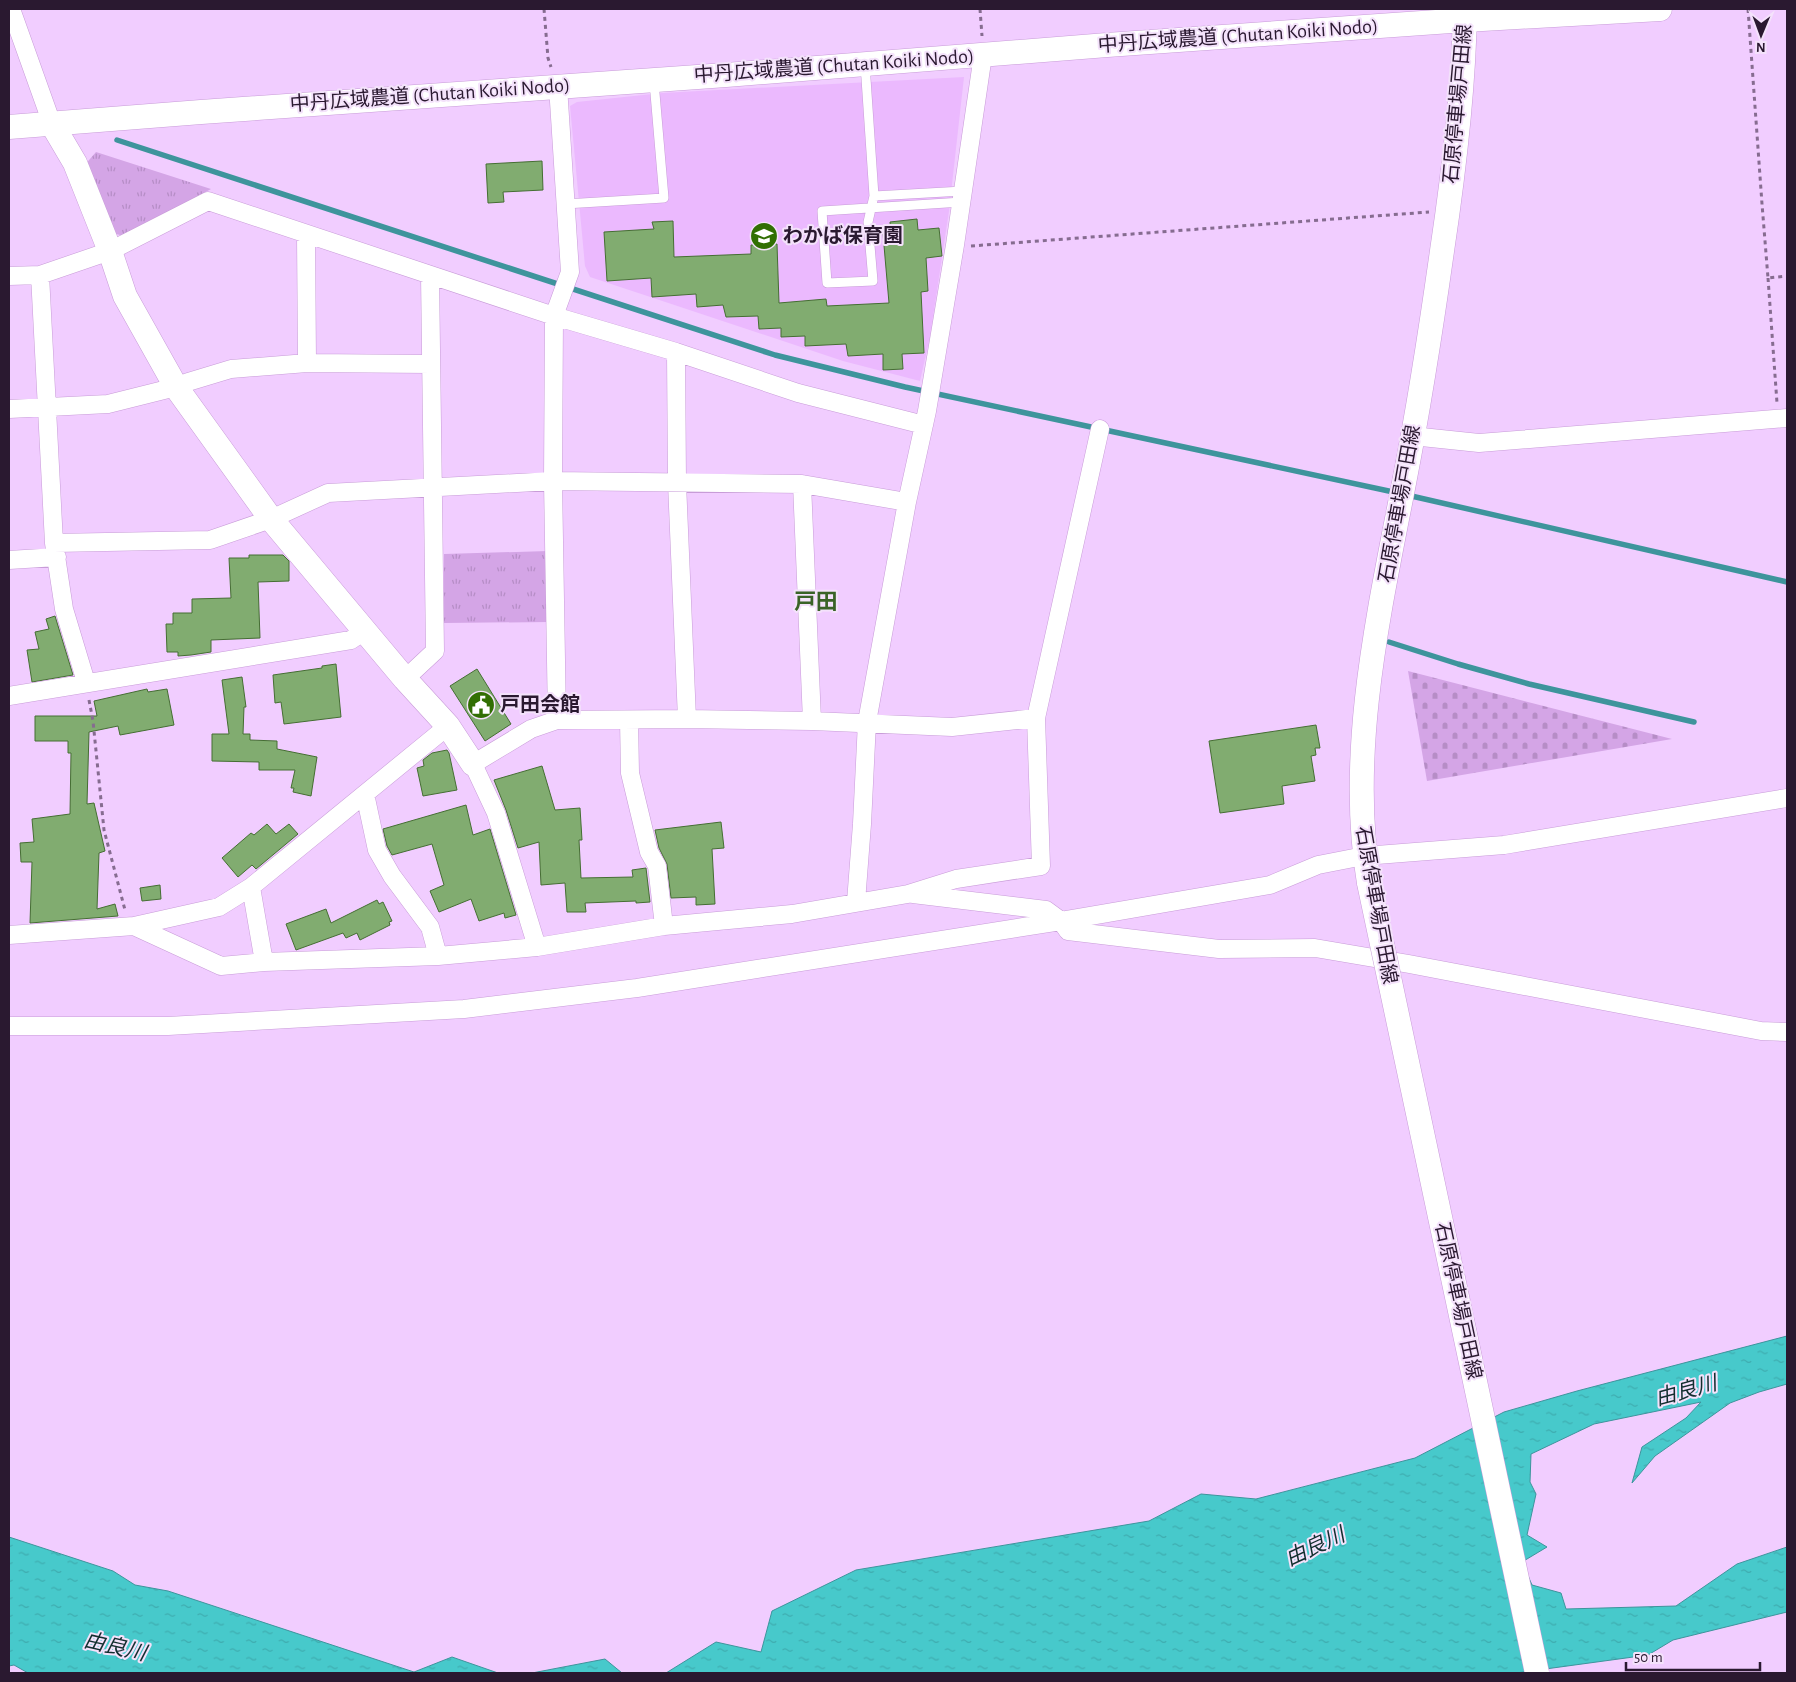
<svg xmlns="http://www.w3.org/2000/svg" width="1796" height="1682" viewBox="0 0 1796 1682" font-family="'Alegreya Sans','Noto Sans JP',sans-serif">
  <defs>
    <pattern id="cemetery-stones" width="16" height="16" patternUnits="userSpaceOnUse" patternTransform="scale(1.25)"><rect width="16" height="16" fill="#d4a5e6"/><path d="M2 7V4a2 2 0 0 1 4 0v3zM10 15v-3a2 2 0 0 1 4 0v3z" fill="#b68dc6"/></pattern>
    <pattern id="park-tufts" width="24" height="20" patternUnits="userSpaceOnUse" patternTransform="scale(1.25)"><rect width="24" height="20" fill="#d4a5e6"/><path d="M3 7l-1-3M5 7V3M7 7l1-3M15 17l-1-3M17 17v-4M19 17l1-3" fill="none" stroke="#b68dc6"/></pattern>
    <pattern id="water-ripples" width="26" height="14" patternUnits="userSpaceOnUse" patternTransform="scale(1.25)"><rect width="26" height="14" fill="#47c9cb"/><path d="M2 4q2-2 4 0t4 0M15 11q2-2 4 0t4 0" fill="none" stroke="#3eacaf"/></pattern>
  </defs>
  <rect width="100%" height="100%" fill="#f1cdff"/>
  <!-- built -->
  <path fill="#ebb9fe" d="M964 77 949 211 930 337 920 381 843 361 590 277 585 266 570 106 577 102 662 93Z"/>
  <!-- cemetery -->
  <path fill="url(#cemetery-stones)" d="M1408 671 1672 739 1427 781Z"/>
  <!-- park -->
  <path fill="url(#park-tufts)" d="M96 152 211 189 125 236 111 233 83 167Z
    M548 551 549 622 444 623V554Z"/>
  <!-- water -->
  <path fill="url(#water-ripples)" stroke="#3e949c" d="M1787 1336V1384L1759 1392 1730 1403 1655 1456 1632 1483 1642 1447 1686 1418 1701 1402 1594 1424 1531 1454 1530 1482 1536 1494 1527 1535 1547 1547 1522 1562 1532 1585 1561 1593 1566 1609 1676 1606 1737 1564 1787 1547V1612L1673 1640 1648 1655 1516 1673H666L716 1642 761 1652 772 1611 856 1570 1149 1521 1201 1494 1256 1499 1415 1458 1504 1412 1577 1391Z
    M9 1537 113 1571 135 1585 168 1591 414 1672 452 1657 498 1673H28L14 1665 9 1666Z
    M605 1659 622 1673H532Z"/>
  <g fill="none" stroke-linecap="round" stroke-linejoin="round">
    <!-- stream -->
    <path stroke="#3e949c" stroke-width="5.5" d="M117 140 775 355 905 387 1398 493
      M1407 495 1787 582
      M1389 642 1458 664 1529 684 1694 722"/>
  </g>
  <!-- building -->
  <path fill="#81ac70" stroke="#456e33" d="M542 161 543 190 503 192 504 202 488 203 486 164Z
    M917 219 918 230 939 228 942 256 926 258 928 291 921 292 924 353 902 354 903 369 883 370V354L848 356 846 344 805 346V336L781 337V328L759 329 758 316 726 317 723 305 697 307 696 294 652 297 651 278 607 281 604 232 654 229 652 222 673 221 674 257 751 254V245L777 244 779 303 826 299 827 306 889 303 883 234H891L890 222Z
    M249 555H283L289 561V581L258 582 260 638 211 640V652L191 655 178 656V652H167L166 624H173V613H192V599L231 598 229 558H249Z
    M55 616 73 675 32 682 27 650 39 649 35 632 49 629 46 619Z
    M336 664 341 717 284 724 281 702 275 703 273 675 322 668V666Z
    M477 669 511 724 485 741 450 686Z
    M242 677 246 707H244L243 734H250V740L277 741V749L317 757 311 796 293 792 294 788H291L295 770H259V762L212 761V734H229L222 680Z
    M147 689 148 692 167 689 174 725 120 735 118 726 89 732 87 804 94 803 105 851 99 853 97 909 115 904 118 916 30 923 32 862H21L20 843 34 842 32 819 70 814 71 753H68V741H35V716H97L94 701Z
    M1316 725 1320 748H1315L1316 755 1311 756 1315 781 1282 786 1284 804 1220 813 1209 741Z
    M447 750 449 753 457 790 423 796 417 768 424 766 423 760 432 753Z
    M542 766 555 810 580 808 582 840H579L581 878 633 877 632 870 646 868 650 902 636 903V901L585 903 586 912H567L565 883 541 885 539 842 518 848 506 810 494 780Z
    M466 805 473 835 490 829 516 915 505 918 504 913 479 921 471 899 439 912 430 891 444 885 432 844 392 855 387 846 383 829Z
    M721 822 724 848 712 849 715 904 696 905V897L671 898 667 864 659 848 655 830Z
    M267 824 276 834 289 824 298 834 256 869 252 865 238 877 222 858 251 833 254 835Z
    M160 885 161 899 142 901 140 888Z
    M377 900 379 904 383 902 392 921 389 922 390 925 360 940 357 933 346 938 343 933 296 950 286 924 326 909 331 923Z"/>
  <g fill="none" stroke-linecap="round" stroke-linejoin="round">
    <!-- lane casing -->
    <g stroke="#c89cd8" stroke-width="10">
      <path id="lane" d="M865 64 874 196 868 222 873 281 827 283 822 211 962 202
        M874 196 963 191
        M565 204 664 198 654 82"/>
    </g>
    <!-- street casing -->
    <g stroke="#c89cd8" stroke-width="19">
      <path id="street" d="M11 9 52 124
        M306 234 307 363
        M40 275 54 543 64 609 86 682
        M9 276 40 275 110 251 208 201 554 316 676 352 798 393 924 425
        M676 352 677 483 687 719
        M9 409 108 404 176 387 188 382 231 369 307 363 431 364
        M1412 436 1479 443 1787 418
        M802 484 812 721
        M54 543 210 540 271 519 328 493 553 481 802 484 907 502
        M9 560 57 557
        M405 679 435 651 430 275
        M9 696 351 640 364 631
        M557 720 553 481 554 316 570 272 558 86
        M629 720 630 773 649 852 657 866 664 926
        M365 794 377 850 392 876 430 927 438 956
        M251 887 264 962
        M913 894 1046 910 1061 921 1068 931 1219 949 1315 948 1409 964 1761 1031 1787 1032
        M856 902 862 824 867 722 907 502 927 411 955 245 983 55
        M134 926 221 966 264 962 438 956 537 947 664 926 792 914 908 894 956 879 1041 866 1036 718 1100 429
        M9 935 134 926 219 907 251 887 448 726
        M537 947 496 813 473 764 531 729 557 720 687 719 812 721 952 727 1036 718
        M9 1026H168L464 1009 637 988 1061 921 1270 885 1318 865 1364 856 1504 845 1787 798"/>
    </g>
    <!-- secondary casing -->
    <g stroke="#c89cd8" stroke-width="25">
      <path id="secondary" d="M52 124 75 163 110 251 125 296 176 387 271 519 405 679 448 726 473 764
        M9 127 201 112 726 75 1107 45 1465 20 1660 9
        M1369 883C1347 752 1379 612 1404 483 1419 406 1431 329 1442 251 1454 171 1464 90 1465 9"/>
    </g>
    <!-- path -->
    <path stroke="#866c90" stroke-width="3" stroke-dasharray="4 4" stroke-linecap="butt" d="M544 9 548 58 551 67
      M980 9 982 36
      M1748 9 1762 204 1768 278 1787 276
      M971 246 1429 212
      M1768 278 1777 403
      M89 700 93 721 104 830 125 910"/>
    <!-- lane -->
    <use href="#lane" stroke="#fff" stroke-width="9"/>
    <!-- street -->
    <use href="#street" stroke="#fff" stroke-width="18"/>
    <!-- secondary -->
    <use href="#secondary" stroke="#fff" stroke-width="24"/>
    <!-- secondary-bridge casing -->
    <g stroke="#c89cd8" stroke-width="25" stroke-linecap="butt">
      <path id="secondary-bridge" d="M1369 883 1537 1673"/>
    </g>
    <!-- secondary-bridge -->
    <use href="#secondary-bridge" stroke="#fff" stroke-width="24"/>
  </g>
  <!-- icons -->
  <defs>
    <g id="school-disc" transform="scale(1.4375)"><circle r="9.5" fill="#316f03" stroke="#f4e2fb"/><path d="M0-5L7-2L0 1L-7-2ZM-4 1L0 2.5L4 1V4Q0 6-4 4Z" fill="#fff"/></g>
    <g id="civic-disc" transform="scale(1.4375)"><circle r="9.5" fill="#316f03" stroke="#f4e2fb"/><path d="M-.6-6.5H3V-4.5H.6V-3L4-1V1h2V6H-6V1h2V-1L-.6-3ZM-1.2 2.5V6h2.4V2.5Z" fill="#fff"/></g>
  </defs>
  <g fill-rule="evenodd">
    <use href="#school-disc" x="764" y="236"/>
    <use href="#civic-disc" x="481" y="705"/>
  </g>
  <g text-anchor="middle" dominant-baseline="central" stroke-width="4" stroke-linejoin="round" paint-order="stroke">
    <!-- street labels -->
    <g font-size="20" fill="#2a1930" stroke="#f4e2fb">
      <text transform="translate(1238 36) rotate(-4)">中丹広域農道 (Chutan Koiki Nodo)</text>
      <text transform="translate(834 66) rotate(-4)">中丹広域農道 (Chutan Koiki Nodo)</text>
      <text transform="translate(430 95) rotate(-4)">中丹広域農道 (Chutan Koiki Nodo)</text>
      <text transform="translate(1458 104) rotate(-85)">石原停車場戸田線</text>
      <text transform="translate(1400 504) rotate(-80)">石原停車場戸田線</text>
      <text transform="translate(1376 905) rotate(80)">石原停車場戸田線</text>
      <text transform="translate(1458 1301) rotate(78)">石原停車場戸田線</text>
    </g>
    <!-- poi labels -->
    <g font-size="20" font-weight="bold" fill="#2a1930" stroke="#f4e2fb" text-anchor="start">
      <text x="783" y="236">わかば保育園</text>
      <text x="500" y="705">戸田会館</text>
    </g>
    <!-- water labels -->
    <g font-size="21" font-style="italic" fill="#122e2f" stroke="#f4e2fb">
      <text transform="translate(1686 1391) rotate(-15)">由良川</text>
      <text transform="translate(1315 1547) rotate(-25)">由良川</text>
      <text transform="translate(115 1647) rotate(13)">由良川</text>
    </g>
    <!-- quarter labels -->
    <g font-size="22" font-weight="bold" fill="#3a6327" stroke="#f4e2fb">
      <text x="816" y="602">戸田</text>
    </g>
  </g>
  <!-- border -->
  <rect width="1796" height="1682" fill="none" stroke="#2a1930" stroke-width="20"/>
  <!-- north arrow -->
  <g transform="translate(1761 35) rotate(181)" stroke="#f4e2fb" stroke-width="4" paint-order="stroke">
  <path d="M0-4L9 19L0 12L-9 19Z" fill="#2a1930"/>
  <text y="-8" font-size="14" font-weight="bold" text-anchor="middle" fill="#2a1930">N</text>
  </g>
  <!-- scale -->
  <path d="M1626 1662v8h134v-8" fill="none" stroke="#2a1930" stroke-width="2.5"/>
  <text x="1634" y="1662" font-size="15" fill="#2a1930" stroke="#f4e2fb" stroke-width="4" paint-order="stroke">50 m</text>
</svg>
